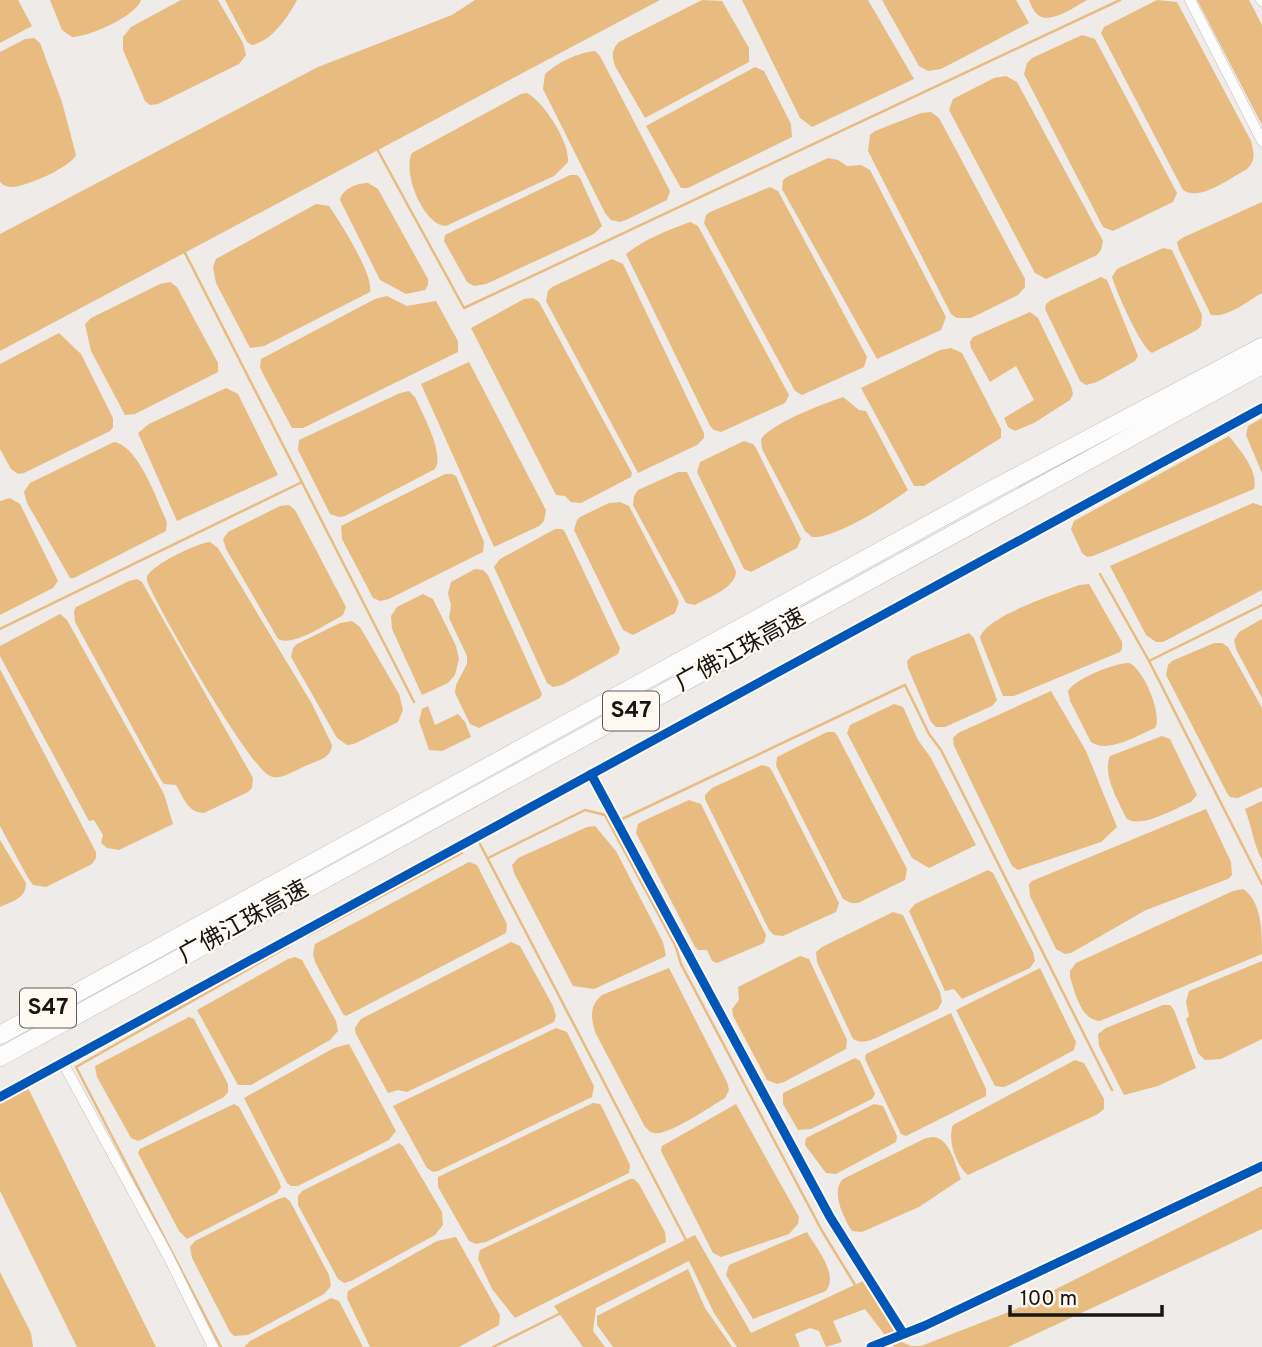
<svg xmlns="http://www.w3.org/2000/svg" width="1262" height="1347" viewBox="0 0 1262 1347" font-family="Overpass,'Noto Sans SC',sans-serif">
  <rect width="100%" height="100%" fill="#eeebe8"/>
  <!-- water -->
  <path fill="#e8bb80" d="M0 0H18L32 26 0 43Z
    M50 0H141C136 16 89 37 72 37L62 30Z
    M181 0H218L243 43 246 55 239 64 158 104 150 105 145 101 123 50V37L131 27Z
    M225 0H297C288 17 272 41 252 45L247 42Z
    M475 0H660L0 351V234L318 67 452 15Z
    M702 0 722 1 749 48V62L645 118 615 66C612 57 611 50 619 42Z
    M742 0H868L914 79 812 127 800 118Z
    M882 0H1016L1029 23 941 69 928 71 919 66Z
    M1029 0H1087C1076 6 1050 25 1038 15 1034 12 1031 5 1029 0Z
    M1157 0 1177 2 1251 141C1254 153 1256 160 1247 169 1230 178 1200 202 1183 190L1101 33 1104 27Z
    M1197 0H1249L1262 25V125Z
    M1082 35 1095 39 1177 193 1173 202 1113 231 1103 227 1024 74 1027 63 1032 58Z
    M34 38 40 43 62 102 76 155C71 167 24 188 10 187 4 186 4 185 0 182V52L25 39Z
    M595 51 600 56 670 191 667 200 626 220 620 222 611 220 605 213 543 89 545 74C558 62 577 53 595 51Z
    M755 67 764 71 791 124 792 137 688 188H681L646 126Z
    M1006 76 1017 82 1103 241 1101 250 1097 255 1046 279 1035 273 949 110 953 99 994 78Z
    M527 93C544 102 570 143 568 162L554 176 446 226C423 225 402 172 412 153L521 94Z
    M931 112 939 118 1025 279V287L1018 295 971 318H957L951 314 868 151 870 135 875 131 921 113Z
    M828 158 838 160 847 166 861 165 870 170 946 317 941 330 877 359 782 189 783 180 787 177Z
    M570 175H577L580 178 602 226 594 234 486 284 474 286 467 282 444 241 445 235Z
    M368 183 378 189 428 279V285L425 290 406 294 380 280 340 200C342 189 357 183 368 183Z
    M770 187 778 191 867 357 864 367 802 395 795 391 704 223 706 215 710 212Z
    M1262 202V293C1248 301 1227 318 1211 315L1179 250 1177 242 1182 238Z
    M316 204 329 206C340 222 374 275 370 292L264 346 250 348 216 283 213 267 216 259Z
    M690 222 698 226 789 395 785 403 721 432 714 430 710 426 626 254C646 238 667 231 690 222Z
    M1163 248 1172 250 1202 315 1201 326 1197 330 1152 353C1140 346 1117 293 1112 277L1117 269Z
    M612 259 623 264 704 433V438L697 445 638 473 546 301 548 291 552 287Z
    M1101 277 1107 280 1138 356 1135 361 1097 382 1086 385 1080 381 1045 309 1046 304 1051 300Z
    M170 282 177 287 218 363V372L135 414 125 415 91 351 85 324 91 318 160 284Z
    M387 296 407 306 436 301 458 341V352L303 428H292L263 374 260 367 261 359 375 299Z
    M533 298 539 302 632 473 631 477 581 503 571 502 565 496 556 495 471 328 524 299Z
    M1030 312 1038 318 1071 386 1073 394 1070 400 1034 423 1015 431 1008 427 1004 418 1034 400 1016 366 990 382 971 348 970 342 973 337Z
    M59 333 81 354 113 418V427L110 431 24 473 18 474 11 469 0 449V364Z
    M951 348 962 353 1001 429V438L924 486H914L861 388 940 350Z
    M469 362 546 510 544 521 539 526 494 547 421 384Z
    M226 388 238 394 278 475 177 521 138 433 149 424Z
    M409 391 415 397C422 413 445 454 435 469L345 516 339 517 330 514 298 450 299 440 400 393Z
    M843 397 859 410 866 411 908 490C889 504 835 539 812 537L805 531 762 449 761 439C772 423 823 404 843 397Z
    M1262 418V473L1246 435 1248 426Z
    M1229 436C1239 449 1259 471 1254 489L1093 556 1087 557 1082 553 1071 529 1074 521Z
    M744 441 753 444 756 448 801 539 797 548 751 572 744 569 697 472 700 462Z
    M114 442C139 446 157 501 167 522L166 531 74 578H70L27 503 24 492 30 483Z
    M678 472H687L736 571C736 588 709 597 695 605L686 603 684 599 633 505 634 496 638 490Z
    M445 474H452L456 476 484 542 483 552 389 599 380 601 373 598 342 539 341 526Z
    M10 498 20 504 58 581 53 588 0 615V501Z
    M620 502 629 506 679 602 675 613 633 635 623 630 574 530 577 520 580 517 609 503Z
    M1253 503 1262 506V590L1163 642H1156L1146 635 1110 566Z
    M289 505 295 510 346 607 343 615 340 617C324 625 293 647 278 639L226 549 223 539 228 532 280 506Z
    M555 529H562L565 532 620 648 618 654 562 685 553 687 547 683 494 567 500 559Z
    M210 542 218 548 312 704 332 745C331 759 316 761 305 766 295 770 281 781 270 776 249 767 158 609 147 581V576C154 564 195 544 210 542Z
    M475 569 483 570 488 575 542 694 540 698 479 728 470 724 455 693 456 685 467 664V656L449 618 451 605 448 593 451 582Z
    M137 579 142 582 253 778 252 788 248 792 204 813C188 813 183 797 176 785L164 784 161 780 75 622 74 611 76 607 129 581Z
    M1089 584 1122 642V649L1120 652 1014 696H1003L980 638C985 616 1057 594 1079 585Z
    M423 594 433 599 456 646 459 659 455 675 448 683 422 695 392 629 391 616 397 607Z
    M60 614 67 620 164 794 173 824 119 850 107 848 101 843 103 835 94 820 89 821 0 656V646Z
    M1262 619V698L1236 649 1234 640 1239 632Z
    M352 621 360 627 399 694 403 710 398 722 354 744 347 745 337 738 291 657 293 648 297 644 340 623Z
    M969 633 974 638 997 700 992 706 945 727H936L931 722 908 668 907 661 912 656Z
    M1214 643H1222L1228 647 1262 708V787L1238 798 1230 797 1227 793 1166 675 1168 665 1172 661Z
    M1129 663C1143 668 1163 714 1155 728 1138 735 1108 754 1091 742L1070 701 1068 691C1075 679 1114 663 1129 663Z
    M0 669 96 852V858L92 864 46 887 33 885 28 878 0 826Z
    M1051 691 1086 751 1117 827 1101 842 1018 870 1012 866 954 746 953 738 958 733Z
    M894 704 903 707 918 740 931 758 976 845 929 868 912 858 847 733 850 725Z
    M428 706 435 725 458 714 465 722 471 737 442 751 429 750 419 721 422 709Z
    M827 732H834L837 735 907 869 905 880 858 903H851L843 899 776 766 777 757Z
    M1162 736 1170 739 1197 795 1191 802C1176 808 1139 830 1126 818 1118 800 1102 775 1110 756Z
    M762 765 769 767 772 771 839 903 836 912 783 936 774 935 769 930 705 799V795L712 788Z
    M689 800 701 804 766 935 764 943 717 963 712 961 707 950H698L695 947 636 833 638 824 643 821Z
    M1262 801V860C1253 843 1252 827 1245 809Z
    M1206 809 1231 862 1232 875 1228 879 1146 910 1071 953 1065 954 1056 949 1030 896 1029 884 1032 881Z
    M595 826 616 851 663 942 666 956 594 989 573 986 514 873 512 865 518 858 587 827Z
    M0 840 26 883C26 899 12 901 0 907Z
    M469 862 477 865 507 924 506 933 346 1016 343 1014 315 962 313 954 315 944Z
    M988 870 993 873 1033 952 1035 961 1030 968 962 999 954 989 945 991 909 911 915 904Z
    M1243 889C1262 901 1262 933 1262 954L1100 1021C1081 1020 1075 993 1070 977V971L1076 963 1233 891Z
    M893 912 903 915 940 992 942 1002 938 1009 876 1038C868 1041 862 1044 853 1039L817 962 816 952 822 947Z
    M511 942 520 946 553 1006 556 1016 554 1022 407 1092 398 1090 388 1093 356 1034 355 1028 361 1019Z
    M800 956 809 959 847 1040 846 1049 784 1082 777 1084 767 1080 733 1016 732 1009 739 1000 738 987Z
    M295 957 302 960 336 1021 338 1031 330 1040 251 1085H238L197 1010 288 959Z
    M1262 961V1039L1221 1059 1205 1060 1198 1053 1186 1019 1189 1016 1186 1002 1189 991Z
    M669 968 727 1082 729 1090 725 1098C711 1106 669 1136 654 1133 649 1132 649 1130 645 1127L595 1032C591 1017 589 1006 602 995Z
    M1040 968 1076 1042 1074 1050 1011 1084 1004 1087 995 1086 956 1010Z
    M1163 1005H1170L1174 1010 1196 1068 1158 1086 1124 1095 1099 1046 1098 1034 1106 1028Z
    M951 1013 986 1089V1096L906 1136 901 1134 865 1059 866 1054Z
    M189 1017 194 1019 228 1084V1092L224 1097 143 1139 138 1141 131 1138 97 1077 95 1066Z
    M556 1028 567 1032 594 1086 592 1097 438 1171 433 1172 427 1168 393 1106Z
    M349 1044 396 1131 389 1140 298 1186H291L287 1183 244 1098 334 1048Z
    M855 1058 860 1061 875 1094 872 1099 811 1129 798 1130 783 1104V1093Z
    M1075 1060 1084 1063 1104 1099V1109L1098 1114 968 1175C956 1165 947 1139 953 1125Z
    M28 1088 156 1347H77L0 1191V1104Z
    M593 1103 600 1104 602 1107 630 1165 629 1173 486 1242 476 1244 469 1241 438 1187V1177Z
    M234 1104 239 1107 279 1181 281 1187 277 1193 187 1239 179 1231 138 1153 140 1149Z
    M736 1104 799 1217 798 1224 789 1234 721 1257 713 1253 661 1151 662 1146Z
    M874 1104 883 1106 897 1136 896 1142 836 1174 826 1173 805 1145 806 1138Z
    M934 1137C951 1140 955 1165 961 1179L919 1207 862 1232 852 1231C844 1218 830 1192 843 1179L926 1138Z
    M399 1143 403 1146 442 1212 443 1225 435 1235 351 1281 344 1283 338 1279 298 1205V1196L302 1191Z
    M630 1179H634L639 1184 665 1232 666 1242 515 1318 492 1289 478 1259 480 1250Z
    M1262 1186V1229L1008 1347H894L865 1309 833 1321 842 1342 826 1347 819 1331 810 1328 795 1334 800 1347H737L714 1313 689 1261 596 1308 593 1331 605 1347H583L554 1306 695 1235 751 1333 863 1281 902 1342 911 1346H921L1014 1310Z
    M285 1197 290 1201 329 1275 331 1286 324 1294 248 1335 234 1336 230 1332 192 1258 190 1247 195 1241 278 1199Z
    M807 1232C816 1248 839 1274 826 1291L753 1319 726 1275 729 1265Z
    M456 1237 500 1315 499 1325 459 1347H370L347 1298 348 1291 437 1241Z
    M688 1269 705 1308 732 1347H613L597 1325V1316Z
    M0 1272 31 1333 33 1347H0Z
    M331 1298 339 1301 363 1347H244L250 1341Z"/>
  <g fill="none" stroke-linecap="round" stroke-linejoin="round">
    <!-- stream -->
    <path stroke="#e8bb80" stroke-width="2.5" d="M376 147 464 308 1120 0
      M184 251 414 702
      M1100 574 1149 661 1262 884
      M0 629 302 482
      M1149 661 1262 605
      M620 820 905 685 929 734 941 750 1112 1090
      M480 844 687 1242
      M488 858 585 810 605 815 676 947 681 964 822 1231 857 1288
      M307 936 462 853
      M221 1347 76 1067 289 946
      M493 1347 563 1312"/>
    <!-- minor casing -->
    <g stroke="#c3c0be" stroke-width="11">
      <path id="minor" d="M1190 0 1262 141
        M1261 0 1262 1
        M591 774 830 1217 903 1333
        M63 1063 168 1256 213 1347
        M0 1097 1262 408
        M871 1347 924 1326 1262 1166"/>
    </g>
    <!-- motorway casing -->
    <g stroke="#c3c0be" stroke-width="19">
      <path id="motorway" d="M0 1035 986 493 1262 347
        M0 1057 1262 365"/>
    </g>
    <!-- minor -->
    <use href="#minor" stroke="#fcfcfc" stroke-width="10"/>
    <!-- motorway -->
    <use href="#motorway" stroke="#fcfcfc" stroke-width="18"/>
    <!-- cycleway casing -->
    <g stroke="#fff9f1" stroke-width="13">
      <path id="cycleway" d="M591 774 830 1217 903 1333
        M0 1097 1262 408
        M871 1347 924 1326 1262 1166"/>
    </g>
    <!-- cycleway -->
    <use href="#cycleway" stroke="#0057b8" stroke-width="9"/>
  </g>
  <g text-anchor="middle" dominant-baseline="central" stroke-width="5" stroke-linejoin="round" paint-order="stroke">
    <!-- shield labels -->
    <g fill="#fff9f1" stroke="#5d5a56" stroke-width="2">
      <rect x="603" y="691.5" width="56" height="39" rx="5"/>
      <rect x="20" y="988.5" width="56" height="39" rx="5"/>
    </g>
    <g font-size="23" font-weight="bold" fill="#181613">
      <text x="631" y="711">S47</text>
      <text x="48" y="1008">S47</text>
    </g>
    <!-- street labels -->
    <g font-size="24" fill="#181613" stroke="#fff9f1">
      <text transform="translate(741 651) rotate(-29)">广佛江珠高速</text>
      <text transform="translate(244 923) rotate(-29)">广佛江珠高速</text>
    </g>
  </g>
  <!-- scale -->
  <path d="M1010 1305v10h152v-10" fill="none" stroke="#181613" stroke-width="3.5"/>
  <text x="1020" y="1305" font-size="21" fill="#181613" stroke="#fff9f1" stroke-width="5" paint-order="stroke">100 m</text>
</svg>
